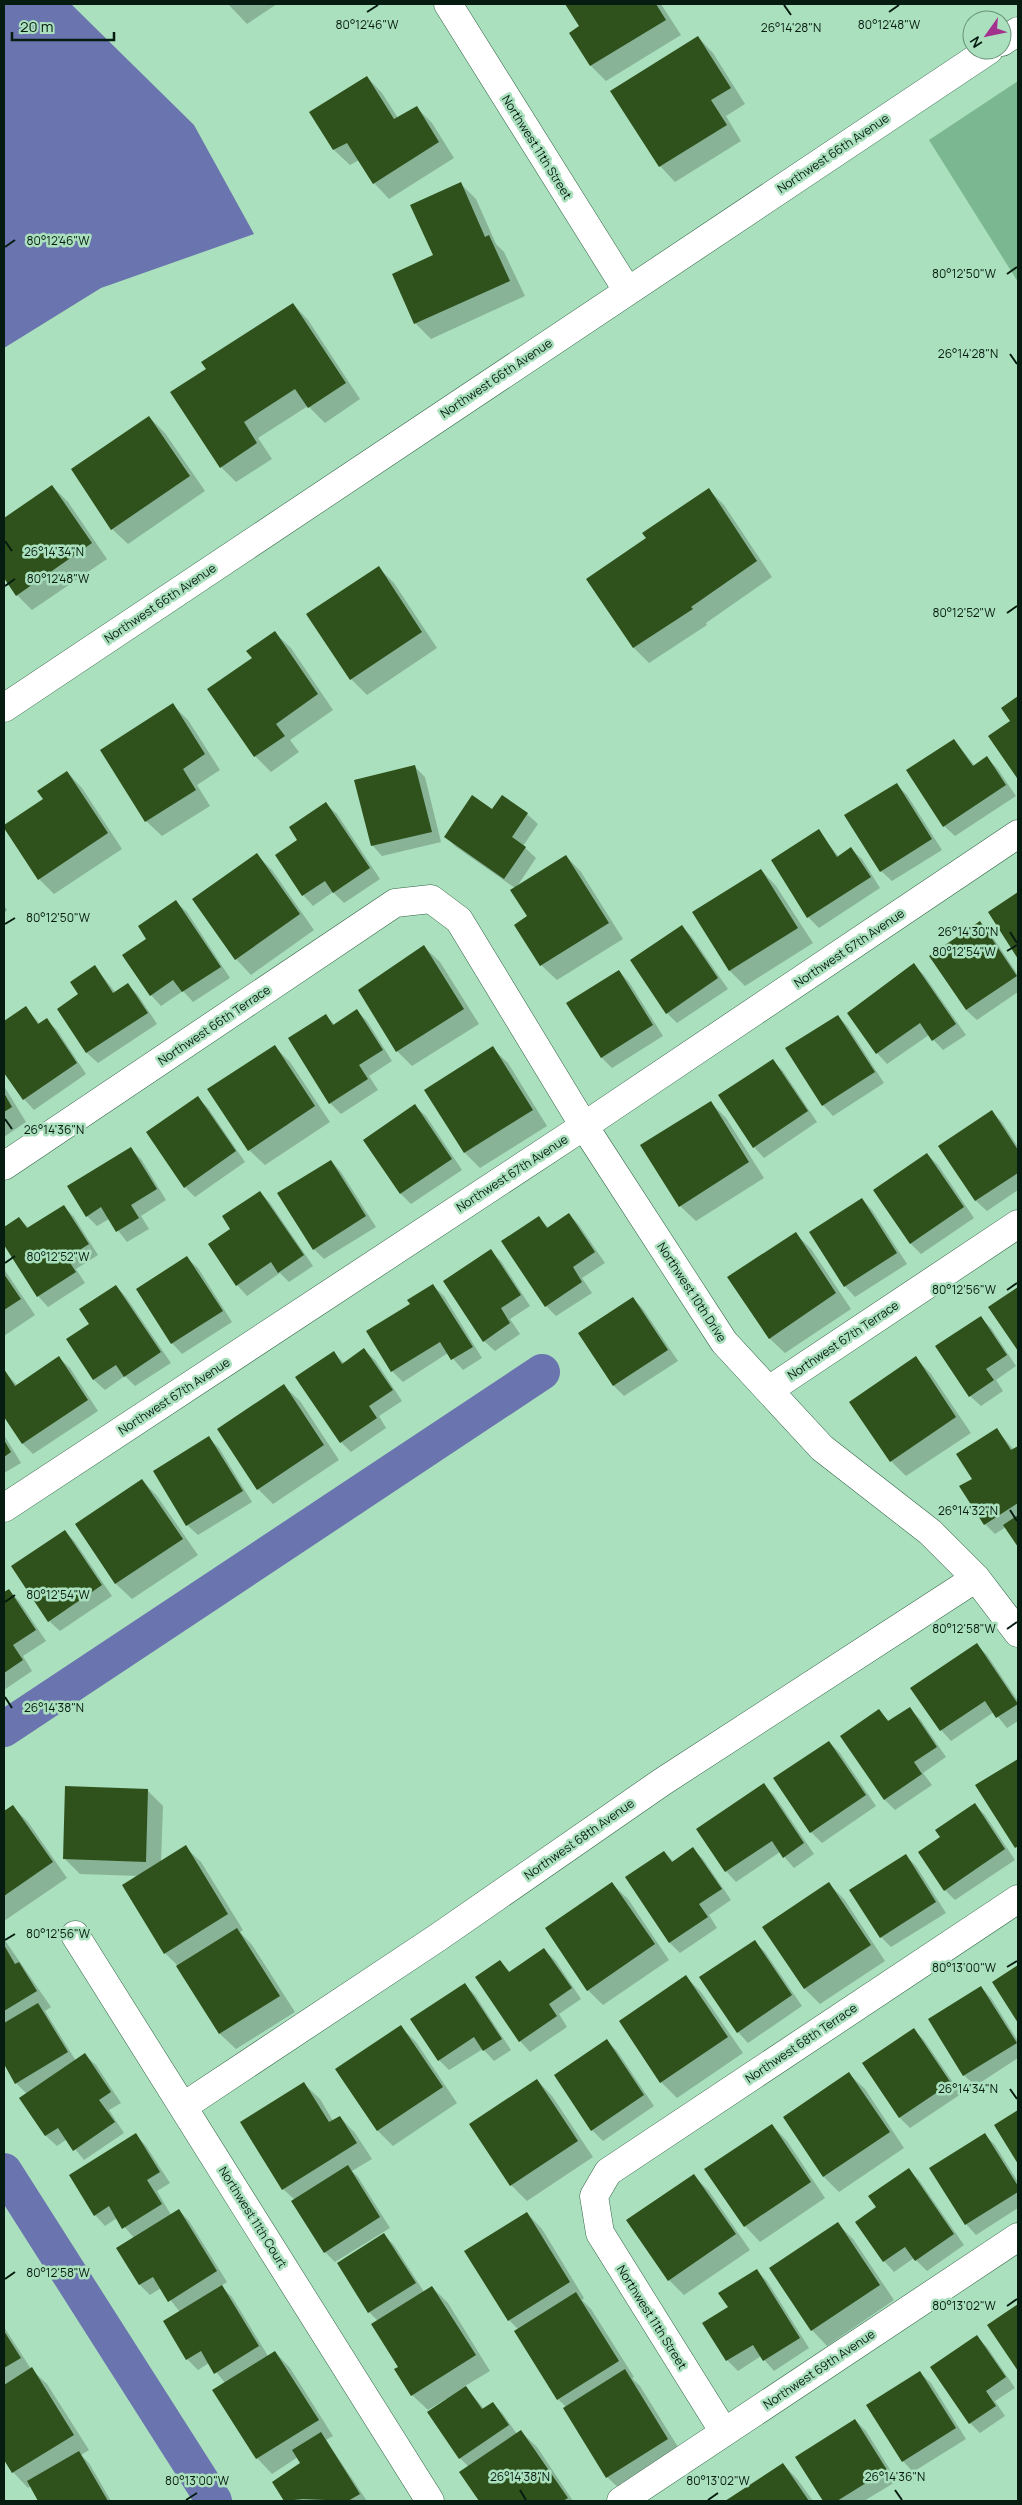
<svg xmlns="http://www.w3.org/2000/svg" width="1022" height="2505" viewBox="0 0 1022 2505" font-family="Manrope,sans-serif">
  <rect width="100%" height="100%" fill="#aae0bd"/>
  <!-- green -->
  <path fill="#7bb892" d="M1018 81V282L929 140Z"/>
  <!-- water -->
  <path fill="#6a74ae" d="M4 4H71L194 125 254 234 101 288 4 348Z"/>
  <!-- shadow -->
  <path fill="#0003" d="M228 4H277L247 24Z
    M567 4H661L681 35 606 81 591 66 581 27Z
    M698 37 713 53 745 104 726 116 741 141 675 182 660 166Z
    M367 77 382 93 398 118 416 107 432 123 454 158 389 199 374 183 359 160 350 165 334 150 311 113Z
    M461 184 476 199 496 244 504 252 525 296 431 339 415 323 435 256Z
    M293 304 308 320 360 399 325 423 308 406 258 438 272 459 236 482 221 467 207 369Z
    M149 417 165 433 205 491 128 544 112 529Z
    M52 486 68 502 107 559 32 610 17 595 4 576V519Z
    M708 489 724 505 772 577 706 623 707 625 649 663 634 648 588 579 648 538Z
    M379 568 394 583 437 648 367 695 351 679 308 615Z
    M275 633 291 648 333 710 290 740 299 752 271 772 255 756 209 689 253 659Z
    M1018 698V778L989 737 1012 721 1003 708Z
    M173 705 188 720 220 770 197 785 210 806 162 836 146 821Z
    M954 740 975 766 987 758 997 768 1016 796 955 836 944 826Z
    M415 767 425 777 441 842 382 856 372 845Z
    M67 772 82 788 122 849 54 894 39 879 4 826 44 799Z
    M896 784 907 795 942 850 892 881 881 871Z
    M326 804 337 814 380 879 344 903 333 892 313 906 303 895 276 855 299 840Z
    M493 811 527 814 538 824 523 846 536 858 516 888 566 856 581 872 623 939 557 980 541 965 529 917 515 888 456 847 445 836Z
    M818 831 839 857 851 849 862 859 880 888 819 928 808 917 772 861Z
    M257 855 272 870 314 930 251 975 236 959Z
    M761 870 776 886 813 943 745 986 730 971 694 912Z
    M1018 894V956L989 913Z
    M176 902 187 912 230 978 193 1002 183 991 161 1006 151 995 124 955 148 939Z
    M4 905 7 910 4 913Z
    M979 922 990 933 1018 975V992L977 1020 966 1010Z
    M682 926 692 937 728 989 677 1023 667 1013Z
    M424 947 440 962 479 1024 412 1066 397 1051Z
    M914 965 924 975 966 1035 943 1050 929 1035 887 1064 877 1053Z
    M95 967 116 993 128 985 138 995 157 1024 98 1063 87 1053 59 1009 80 995Z
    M619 971 629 982 663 1036 612 1068 602 1058Z
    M26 1008 40 1024 46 1020 57 1030 86 1074 34 1110 24 1099 4 1071V1023Z
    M357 1011 367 1021 392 1061 369 1076 378 1090 341 1114 330 1103 290 1038 326 1016 335 1025Z
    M838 1016 848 1027 884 1083 833 1116 823 1105Z
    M274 1046 290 1062 330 1122 265 1165 249 1150Z
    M492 1048 508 1063 547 1126 480 1168 465 1153Z
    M772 1060 783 1071 817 1122 764 1158 754 1147Z
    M4 1086 26 1122 4 1137Z
    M198 1098 208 1108 245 1162 195 1197 185 1187Z
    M710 1102 726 1118 764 1178 696 1221 680 1206Z
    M415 1106 426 1116 462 1170 411 1204 401 1194Z
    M991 1111 1002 1122 1018 1147V1190L987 1211 976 1201 940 1146Z
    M131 1149 141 1159 166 1200 141 1216 149 1229 127 1242 109 1219 97 1226 87 1216Z
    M927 1154 938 1165 974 1218 921 1254 911 1244 874 1190Z
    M331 1161 341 1172 376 1227 324 1259 314 1249Z
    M260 1192 270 1203 313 1266 289 1282 280 1273 247 1296 237 1285 232 1229Z
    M862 1199 872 1210 907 1264 855 1297 845 1286Z
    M64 1207 74 1217 98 1255 76 1269 85 1283 48 1307 38 1296 4 1243V1229L19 1218 29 1228Z
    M569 1214 579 1225 605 1263 582 1278 592 1293 556 1316 546 1306 538 1217 549 1228Z
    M795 1233 811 1249 851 1309 785 1353 769 1338Z
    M490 1251 501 1261 530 1306 510 1319 520 1334 495 1351 484 1341Z
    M187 1258 198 1268 232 1322 182 1354 172 1343Z
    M4 1269 35 1315 4 1336Z
    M116 1286 126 1297 171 1363 135 1386 125 1376 105 1390 94 1380 68 1340 91 1324Z
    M433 1286 444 1296 482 1358 463 1370 448 1353 403 1382 392 1371 368 1331 411 1304Z
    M1018 1288V1348L990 1307Z
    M633 1298 643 1309 678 1361 624 1396 614 1386 580 1333Z
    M980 1317 991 1328 1016 1366 996 1380 1003 1391 981 1406 970 1396Z
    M364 1350 375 1360 402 1401 379 1416 386 1428 351 1452 341 1442 334 1353 344 1363Z
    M59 1358 70 1368 98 1411 33 1454 23 1444 4 1415V1371L18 1386Z
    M916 1358 931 1374 971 1433 906 1476 891 1461Z
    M284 1386 300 1401 339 1460 273 1504 258 1489Z
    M997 1430 1014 1450 1018 1447V1545L1006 1527 995 1534 985 1524 973 1479Z
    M4 1435 21 1463 4 1473Z
    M209 1438 219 1448 252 1502 198 1535 187 1525Z
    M142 1480 157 1496 198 1555 132 1599 116 1584 77 1524Z
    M65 1531 75 1542 112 1596 60 1631 49 1621Z
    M9 1590 19 1601 46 1641 23 1656 32 1671 4 1690V1594Z
    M977 1645 987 1655 1018 1701V1721L1007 1728 994 1712 951 1741 941 1730Z
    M909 1708 920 1719 946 1757 923 1773 932 1785 895 1810 885 1800 842 1736 879 1711 890 1722Z
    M829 1742 840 1753 876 1806 822 1843 811 1832Z
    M1018 1760V1850L977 1786Z
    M764 1785 774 1795 814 1854 794 1868 780 1852 736 1882 726 1871Z
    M147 1790 163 1806 161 1862 185 1847 201 1862 243 1930 240 1932 252 1945 295 2012 236 2049 220 2034 178 1966 165 1953 124 1885 139 1876 80 1874 64 1858Z
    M975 1805 985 1815 1015 1860 955 1900 945 1890 941 1837Z
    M12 1806 28 1822 67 1878 4 1921V1812Z
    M693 1849 703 1859 731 1900 709 1915 717 1928 680 1953 670 1943 626 1878 664 1852 674 1862Z
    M905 1855 916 1866 946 1913 891 1947 881 1937Z
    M612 1884 628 1899 669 1960 603 2005 588 1990Z
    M829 1884 844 1899 885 1961 820 2004 805 1989 764 1927Z
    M4 1939 51 2007 45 2011 76 2061 85 2055 96 2065 121 2103 109 2110 124 2133 84 2160 67 2139 57 2146 46 2136 21 2098 27 2094 16 2083 4 2062Z
    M754 1941 765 1952 802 2006 748 2043 738 2032Z
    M544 1950 555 1960 581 1999 559 2014 567 2027 530 2052 520 2041 500 1962 510 1972Z
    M1018 1966V2021L993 1982Z
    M686 1977 701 1992 743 2053 677 2098 661 2082 620 2021Z
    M465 1985 475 1995 511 2050 494 2061 483 2049 449 2070 439 2060Z
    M981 1987 991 1998 1018 2041V2058L975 2086 964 2075 930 2020Z
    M401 2027 416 2042 457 2103 393 2146 378 2131 337 2070Z
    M914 2030 924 2040 961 2094 910 2128 900 2118 864 2064Z
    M607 2041 617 2051 654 2106 603 2141 592 2130 556 2075Z
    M849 2074 865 2089 904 2148 839 2192 824 2177 784 2118Z
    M537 2080 552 2096 593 2157 527 2201 511 2185 470 2124Z
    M304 2084 320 2099 333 2121 340 2117 355 2133 372 2159 352 2171 358 2177 390 2228 335 2262 325 2252 295 2200 283 2189Z
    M1018 2111V2162L996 2125Z
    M772 2125 787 2141 825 2198 760 2242 745 2226Z
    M136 2135 146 2146 170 2183 157 2191 171 2215 179 2210 189 2221 227 2282 221 2286 232 2297 268 2356 275 2352 290 2368 333 2436 326 2440 367 2501H285L274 2482 302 2464 298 2457 272 2474 257 2458 225 2383 209 2363 198 2370 187 2359 180 2312 161 2288 150 2295 140 2285 118 2248 134 2238 117 2218 105 2226 95 2215Z
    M985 2135 995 2145 1018 2182V2208L976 2235 966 2224Z
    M908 2169 919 2180 964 2245 927 2271 914 2258 894 2272 884 2261Z
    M693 2175 709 2191 750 2250 684 2295 669 2280Z
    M527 2213 542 2229 584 2298 582 2300 591 2309 634 2377 632 2378 640 2386 683 2455 623 2492 607 2477 566 2407 558 2399 518 2329 509 2320Z
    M837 2223 853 2239 894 2300 827 2346 812 2330Z
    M384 2235 394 2245 424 2292 432 2287 448 2303 490 2371 465 2386 484 2409 493 2403 503 2414 517 2434 521 2432 537 2447 573 2501H481L461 2472 469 2467 460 2458 447 2400 446 2399 428 2410 412 2395 378 2321 369 2312Z
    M757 2271 767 2281 809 2348 774 2371 761 2356 738 2371 727 2360 704 2324 729 2308Z
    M1018 2305V2369L989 2325Z
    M4 2327 31 2369 47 2384 89 2450 81 2455 89 2463 111 2501H40L31 2486 28 2488 13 2472 4 2457Z
    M977 2337 987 2347 1015 2388 995 2401 1005 2416 980 2433 970 2423Z
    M920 2373 931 2383 966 2439 913 2472 903 2461Z
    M855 2420 866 2431 897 2481 864 2501H825L797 2457Z
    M783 2464 798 2480 813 2501H727Z"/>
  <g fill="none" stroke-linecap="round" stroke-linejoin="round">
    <!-- canal -->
    <path stroke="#6a74ae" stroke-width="36" d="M4 1729 542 1372
      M4 2171 214 2501"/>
  </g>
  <!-- building -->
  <path fill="#2f521c" d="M565 4H656L666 20 590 66 569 33 579 26Z
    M698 36 731 88 711 100 727 125 659 167 610 91Z
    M367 76 394 119 417 106 439 142 373 184 347 143 333 150 309 112Z
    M461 182 485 237 489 235 510 281 414 324 392 274 433 255 410 205Z
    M293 303 346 383 308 408 295 389 244 422 257 443 220 468 170 392 206 369 201 362Z
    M149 416 190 476 111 530 71 469Z
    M52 485 92 543 16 596 4 578V518Z
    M709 488 757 561 691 607 693 609 633 648 586 579 646 538 642 533Z
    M379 566 422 632 350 680 306 614Z
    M275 631 318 694 276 724 285 736 254 757 207 689 252 658 246 651Z
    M1018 696V777L1017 778 988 736 1010 721 1001 708Z
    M173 703 205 754 183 769 196 790 145 822 100 750Z
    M954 739 973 766 987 756 1006 785 943 827 906 770Z
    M415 765 432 832 371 846 354 780Z
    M67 771 108 833 38 880 4 828V825L43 799 37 791Z
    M897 783 932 839 880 872 844 815Z
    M472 795 492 809 502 795 528 813 512 837 526 847 504 879 444 837Z
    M326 802 370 868 333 893 325 881 302 896 275 855 297 840 289 827Z
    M819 829 837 857 851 847 871 877 807 918 771 860Z
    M257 853 300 914 235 960 192 899Z
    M566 855 609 923 540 966 514 925 527 916 510 890Z
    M761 869 798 928 729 971 692 912Z
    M1018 892V959L988 912Z
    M176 900 221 967 182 992 173 980 150 996 122 955 146 939 138 926Z
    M980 921 1017 976 966 1010 929 956Z
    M682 925 718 978 666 1014 630 960Z
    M424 945 464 1009 396 1052 358 990Z
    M914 963 956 1024 932 1041 920 1023 876 1054 847 1013Z
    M95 965 113 993 128 983 148 1013 86 1053 57 1009 78 994 70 982Z
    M619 970 653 1025 601 1058 566 1003Z
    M26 1006 38 1024 47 1018 77 1063 23 1100 4 1073V1021Z
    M357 1009 383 1050 359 1065 368 1079 329 1104 288 1038 326 1014 333 1025Z
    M838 1015 875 1072 822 1106 785 1048Z
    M275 1045 315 1106 248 1151 207 1089Z
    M493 1046 533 1110 464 1153 424 1090Z
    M773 1059 808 1111 753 1148 718 1095Z
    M4 1093 12 1107 4 1112Z
    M198 1096 236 1151 184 1188 146 1132Z
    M711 1101 749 1162 679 1207 640 1145Z
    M415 1104 452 1159 400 1194 363 1140Z
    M992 1110 1018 1150V1173L975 1201 938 1146Z
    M131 1147 157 1189 131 1205 139 1218 116 1232 101 1207 86 1217 67 1186Z
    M927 1153 964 1207 910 1244 873 1190Z
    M331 1160 366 1216 313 1250 277 1193Z
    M260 1191 304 1255 278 1273 271 1262 236 1286 208 1244 230 1229 222 1216Z
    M862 1198 897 1253 844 1287 809 1232Z
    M64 1205 89 1244 67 1258 76 1272 37 1297 4 1245V1227L19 1217 27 1228Z
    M569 1213 595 1252 573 1267 582 1282 545 1307 501 1241 539 1216 547 1228Z
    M796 1232 836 1293 769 1339 727 1277Z
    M491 1249 521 1295 501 1308 510 1323 483 1342 443 1281Z
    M187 1256 223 1311 171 1344 136 1289Z
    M4 1274 21 1299 4 1310Z
    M433 1284 473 1347 451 1360 440 1342 391 1372 366 1331 410 1304 407 1300Z
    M116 1285 161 1352 124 1377 116 1365 93 1380 66 1339 89 1324 79 1309Z
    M1018 1287V1351L988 1307Z
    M633 1297 668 1350 613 1386 578 1333Z
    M981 1316 1007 1355 986 1369 994 1380 969 1397 935 1346Z
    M364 1348 393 1390 369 1406 377 1418 340 1443 295 1377 334 1351 342 1364Z
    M59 1356 88 1400 22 1444 4 1417V1369L15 1386Z
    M916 1356 956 1417 890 1462 849 1402Z
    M284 1384 324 1445 257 1490 217 1429Z
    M997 1428 1011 1450 1018 1446V1503L984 1525 959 1486 972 1479 956 1454Z
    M209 1436 243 1491 186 1526 153 1471Z
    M4 1440 11 1452 4 1457Z
    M142 1479 183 1539 115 1584 75 1524Z
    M1018 1515V1547L1003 1525Z
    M65 1530 102 1585 48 1622 11 1566Z
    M9 1589 36 1630 13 1645 23 1660 4 1673V1592Z
    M977 1643 1018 1704 996 1718 985 1701 940 1731 910 1688Z
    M910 1707 937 1747 914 1762 922 1774 884 1800 840 1736 879 1709 888 1721Z
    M829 1741 866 1795 810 1833 773 1778Z
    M1018 1759V1846L1015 1848 975 1785Z
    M764 1783 804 1843 783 1858 772 1841 725 1872 696 1829Z
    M65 1786 148 1789 146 1862 63 1859Z
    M975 1803 1005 1849 944 1891 918 1852 940 1837 935 1830Z
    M13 1805 53 1862 4 1896V1811Z
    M186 1845 228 1914 164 1954 122 1885Z
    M693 1847 722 1889 699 1904 708 1917 669 1943 625 1877 664 1851 672 1862Z
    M906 1854 936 1902 880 1938 849 1890Z
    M612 1882 655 1944 587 1991 545 1928Z
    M829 1882 871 1945 804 1989 762 1927Z
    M237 1928 280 1996 219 2034 176 1966Z
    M755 1940 792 1995 737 2033 699 1977Z
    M4 1945 15 1964 19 1962 37 1991 4 2011Z
    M544 1948 572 1988 549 2004 557 2016 519 2042 475 1977 500 1960 509 1972Z
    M1018 1965V2023L992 1982Z
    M686 1975 728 2037 660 2083 619 2021Z
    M465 1983 502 2039 483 2051 474 2037 438 2061 410 2019Z
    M981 1986 1017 2043 963 2076 928 2019Z
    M38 2003 68 2052 15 2084 4 2064V2023Z
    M401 2025 443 2087 377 2131 335 2069Z
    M914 2028 951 2083 899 2118 862 2063Z
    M607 2039 644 2095 591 2131 554 2075Z
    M85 2053 111 2092 99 2100 115 2122 73 2151 58 2128 45 2136 19 2098Z
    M849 2072 890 2132 823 2177 783 2117Z
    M537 2079 578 2141 510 2186 469 2124Z
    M304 2082 329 2122 340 2116 357 2143 282 2190 240 2122Z
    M1018 2110V2164L994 2125Z
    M772 2124 811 2182 744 2227 704 2169Z
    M136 2133 160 2172 147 2180 162 2204 122 2229 109 2206 94 2216 69 2175Z
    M985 2133 1018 2186V2192L965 2225 929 2168Z
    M348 2165 380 2217 324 2253 291 2201Z
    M909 2168 954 2234 915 2261 905 2247 883 2262 855 2222 876 2207 868 2196Z
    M694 2174 736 2234 668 2281 626 2220Z
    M179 2209 217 2271 168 2302 153 2277 139 2285 116 2248Z
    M527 2212 570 2282 508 2321 464 2251Z
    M838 2222 880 2285 811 2331 769 2268Z
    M384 2233 416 2283 368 2313 337 2263Z
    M757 2269 800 2338 763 2361 753 2345 726 2361 702 2323 728 2307 718 2293Z
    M222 2285 259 2346 214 2374 201 2351 186 2360 163 2321Z
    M432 2286 476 2355 411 2396 394 2369 398 2367 371 2324Z
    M576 2292 619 2361 557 2400 514 2331Z
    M1018 2304V2371L987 2325Z
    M4 2331 21 2358 4 2368Z
    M977 2335 1006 2377 986 2391 996 2406 969 2424 930 2367Z
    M275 2351 319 2420 256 2459 212 2390Z
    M32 2367 74 2435 12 2473 4 2460V2385Z
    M625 2369 668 2439 606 2478 563 2408Z
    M920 2371 956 2428 902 2462 866 2405Z
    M466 2386 482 2409 493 2402 509 2425 459 2459 427 2412Z
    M855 2419 887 2470 837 2501H823L795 2457Z
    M521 2430 568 2498 563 2501H479L459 2472Z
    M321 2432 360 2494 348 2501 303 2499 284 2501 272 2482 300 2463 292 2450Z
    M79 2451 108 2501H38L27 2481Z
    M783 2463 809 2501H725Z"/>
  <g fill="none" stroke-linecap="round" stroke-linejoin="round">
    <!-- minor casing -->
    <g stroke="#326446" stroke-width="29">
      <path id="minor" d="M448 4 627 290
        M1002 42 1018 31
        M4 708 989 50
        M4 1166 395 903 431 899 459 920 584 1126 724 1342 822 1448 930 1532 976 1578 1018 1633
        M769 1390 1018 1224
        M4 1508 584 1126 1018 834
        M75 1935 430 2501
        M184 2106 437 1938 662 1782 976 1578
        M724 2432 600 2233 594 2196 608 2172 1018 1899
        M621 2501 1018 2237"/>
    </g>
    <!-- minor -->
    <use href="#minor" stroke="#fff" stroke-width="28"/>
  </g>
  <!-- ticks -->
  <path fill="none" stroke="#071c10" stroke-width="2" d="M784 5 791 15M367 12 378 5M889 12 899 5M5 247 15 240M1007 274 1017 267M1010 354 1017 364M5 541 12 551M5 586 15 579M1007 613 1017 606M5 924 15 918M1010 932 1017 943M1007 951 1017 945M5 1119 12 1129M5 1263 15 1256M1007 1290 1017 1283M1010 1510 1017 1521M5 1602 15 1595M1007 1629 1017 1622M5 1697 12 1708M5 1940 15 1934M1007 1967 1017 1961M1010 2089 1017 2099M5 2279 15 2272M1007 2306 1017 2299M520 2490 526 2500M895 2490 902 2500M186 2500 197 2493M708 2500 718 2493"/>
  <g text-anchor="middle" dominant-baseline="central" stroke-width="5" stroke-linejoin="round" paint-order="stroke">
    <!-- street labels -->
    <g font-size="12" fill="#071c10" stroke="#aae0bd">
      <text transform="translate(537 147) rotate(58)">Northwest 11th Street</text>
      <text transform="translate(833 153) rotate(-34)">Northwest 66th Avenue</text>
      <text transform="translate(496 378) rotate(-34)">Northwest 66th Avenue</text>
      <text transform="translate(160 603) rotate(-34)">Northwest 66th Avenue</text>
      <text transform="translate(849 948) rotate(-34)">Northwest 67th Avenue</text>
      <text transform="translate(214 1025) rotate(-34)">Northwest 66th Terrace</text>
      <text transform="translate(512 1173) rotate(-33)">Northwest 67th Avenue</text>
      <text transform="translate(692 1292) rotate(57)">Northwest 10th Drive</text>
      <text transform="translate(843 1340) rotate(-34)">Northwest 67th Terrace</text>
      <text transform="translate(174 1396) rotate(-33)">Northwest 67th Avenue</text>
      <text transform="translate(579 1839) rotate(-35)">Northwest 68th Avenue</text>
      <text transform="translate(801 2043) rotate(-34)">Northwest 68th Terrace</text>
      <text transform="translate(253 2217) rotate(58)">Northwest 11th Court</text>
      <text transform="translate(652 2317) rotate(58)">Northwest 11th Street</text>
      <text transform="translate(819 2369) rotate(-34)">Northwest 69th Avenue</text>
    </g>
  </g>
  <g font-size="12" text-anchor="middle" fill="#071c10" stroke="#aae0bd" stroke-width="5" stroke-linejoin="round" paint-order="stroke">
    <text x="367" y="29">80°12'46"W</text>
    <text x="889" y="29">80°12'48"W</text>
    <text x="791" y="32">26°14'28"N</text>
    <text x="58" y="245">80°12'46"W</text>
    <text x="964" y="278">80°12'50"W</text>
    <text x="968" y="358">26°14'28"N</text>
    <text x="54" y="556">26°14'34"N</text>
    <text x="58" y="583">80°12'48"W</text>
    <text x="964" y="617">80°12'52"W</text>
    <text x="58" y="922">80°12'50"W</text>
    <text x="968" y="936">26°14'30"N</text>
    <text x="964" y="956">80°12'54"W</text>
    <text x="54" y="1134">26°14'36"N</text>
    <text x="58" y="1261">80°12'52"W</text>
    <text x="964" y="1294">80°12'56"W</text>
    <text x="968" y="1515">26°14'32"N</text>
    <text x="58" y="1599">80°12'54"W</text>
    <text x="964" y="1633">80°12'58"W</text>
    <text x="54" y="1712">26°14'38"N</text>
    <text x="58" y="1938">80°12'56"W</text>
    <text x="964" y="1972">80°13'00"W</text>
    <text x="968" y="2093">26°14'34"N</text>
    <text x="58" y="2277">80°12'58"W</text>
    <text x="964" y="2310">80°13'02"W</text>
    <text x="520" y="2481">26°14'38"N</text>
    <text x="895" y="2481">26°14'36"N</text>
    <text x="197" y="2485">80°13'00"W</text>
    <text x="718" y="2485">80°13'02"W</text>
  </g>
  <!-- border -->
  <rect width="1022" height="2505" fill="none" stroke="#071c10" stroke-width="10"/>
  <!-- north arrow -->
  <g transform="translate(987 35) rotate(237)"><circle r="24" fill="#aae0bd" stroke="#699278"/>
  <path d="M0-4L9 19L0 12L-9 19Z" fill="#a3328e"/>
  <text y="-8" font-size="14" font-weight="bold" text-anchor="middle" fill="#071c10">N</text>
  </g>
  <!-- scale -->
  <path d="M12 32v8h102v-8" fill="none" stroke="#071c10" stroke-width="2.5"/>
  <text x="20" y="32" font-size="15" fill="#071c10" stroke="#aae0bd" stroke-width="4" paint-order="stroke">20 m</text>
</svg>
